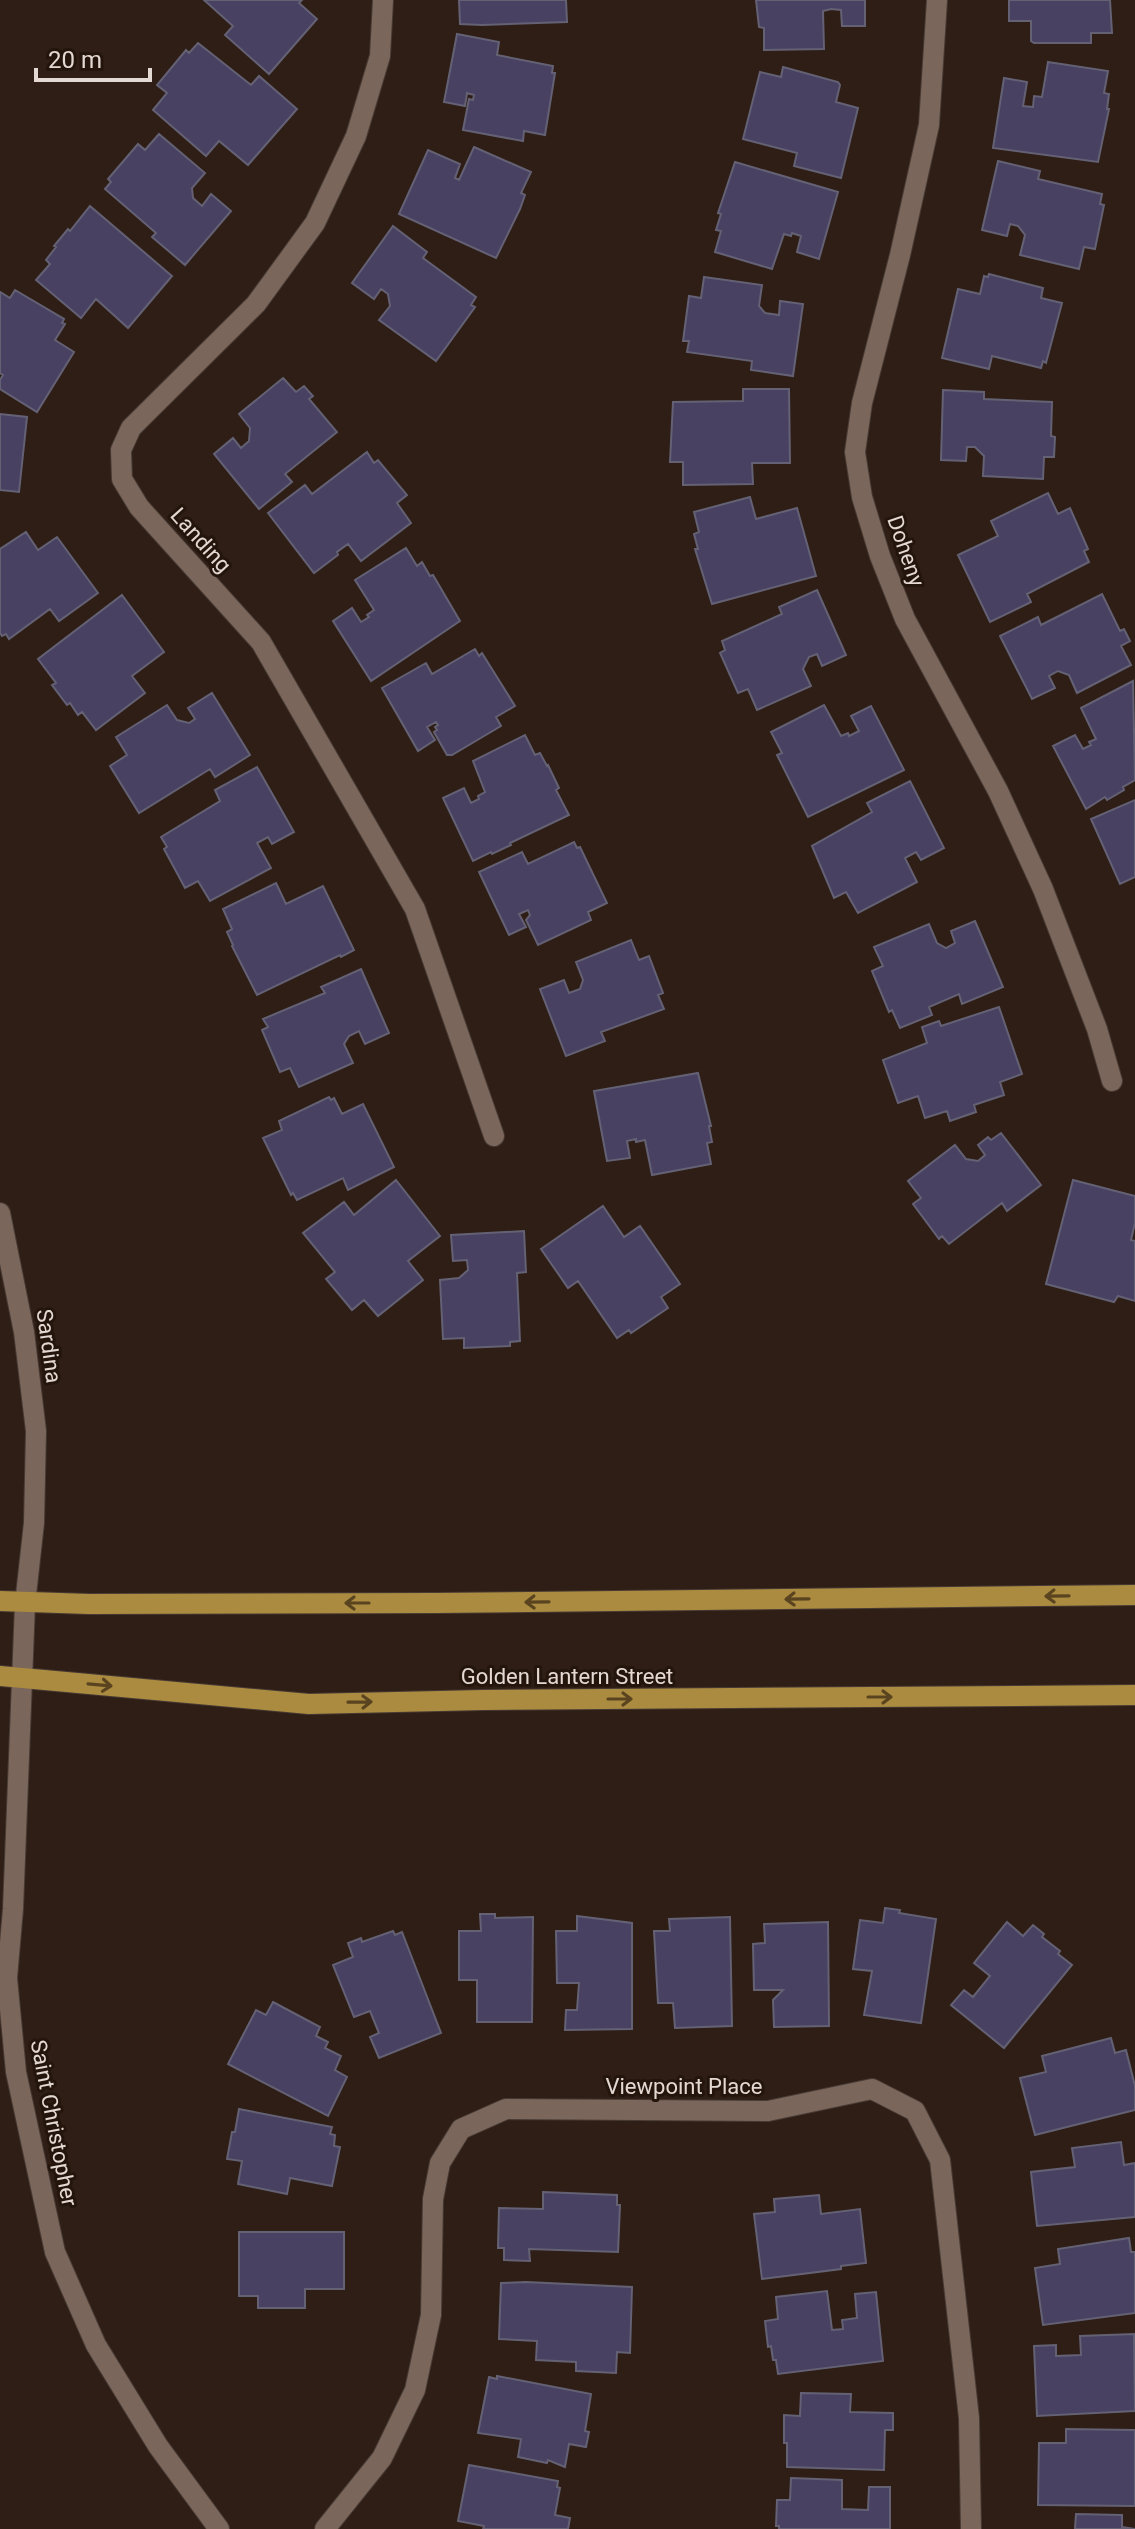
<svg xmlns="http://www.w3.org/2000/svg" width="1135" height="2529" viewBox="0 0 1135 2529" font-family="Roboto,sans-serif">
  <rect width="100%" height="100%" fill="#2e1e15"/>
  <!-- building -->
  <path fill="#484162" stroke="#646174" stroke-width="2" d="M204 0H302L299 3 317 19 269 74 225 35 233 26Z
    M459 0H566L567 22 482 25 460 24Z
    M756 0H865V26H842L841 10 831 9 823 11 824 49 764 50V28L759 27Z
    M1009 0H1110L1112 33H1091V43H1034L1031 41V21H1009Z
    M457 34 499 42 497 55 553 66 552 73H555L545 135 524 131 523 141 463 130 469 99 473 100 474 95 467 93 465 106 444 102Z
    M198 43 251 85 259 76 297 109 248 165 219 141 206 156 153 110 167 93 157 85 186 50 189 53Z
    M1048 62 1108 71 1104 93 1109 94 1107 109H1109L1098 162 993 148 1004 78 1027 82 1023 106 1033 107 1034 96 1042 97Z
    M783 67 838 82 840 85 836 102 858 108 841 178 794 166 797 153 743 139 760 72 781 77Z
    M159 134 205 173 192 188 193 198 202 206 211 194 231 211 185 265 152 237 156 233 105 189 111 182 108 179 138 144 145 150Z
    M474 147 531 172 521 193 525 195 520 209 496 258 399 214 428 150 460 164 455 178 459 180Z
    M998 161 1040 171 1038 179 1102 194 1100 204 1104 205 1095 249 1084 247 1079 269 1020 255 1025 235 1018 226 1010 224 1007 236 982 230Z
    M735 162 838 192 819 259 797 252 801 236 792 233 791 236 784 234 772 269 715 252 721 231 716 230 721 214 718 213Z
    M90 206 172 276 128 328 96 299 81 318 36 280 50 264 46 260 56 247 54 246 68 229 70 231Z
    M393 226 427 252 423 258 476 297 471 305 475 307 436 361 379 320 390 306 388 294 381 289 374 299 352 283Z
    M989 274 1043 288 1041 298 1062 303 1046 363 1043 361 1041 368 992 356 989 369 942 358 958 289 980 294 984 276 988 277Z
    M704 277 762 285 759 306 765 313 779 315 780 301 803 304 793 376 751 370 752 361 687 352 689 341H683L689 296 701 298Z
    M15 290 64 319 62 323 65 324 55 340 74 352 37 412 0 389V380L3 375 0 373V292L10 298Z
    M283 378 296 392 304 386 313 396 309 399 337 432 285 474 292 482 259 509 214 454 233 438 241 448 249 441 250 428 239 414Z
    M743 389H789L790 463H752L753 484 683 485V462H670L673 402 743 401Z
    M943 390 984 392V399L1052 402 1051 436 1055 437 1054 457H1044L1043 479 983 476 984 456 975 447H967L966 461 941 460Z
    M0 414 27 417 19 492 0 490Z
    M367 452 374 463 378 460 407 495 397 503 411 523 361 561 348 544 337 552 338 555 314 573 268 513 305 485 312 494Z
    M1048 493 1058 514 1070 508 1088 549 1084 551 1089 562 1027 594 1031 602 990 622 958 555 998 536 991 521Z
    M750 497 756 519 797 508 816 576 712 604 695 549H698L694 534 699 532 694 512Z
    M26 532 38 550 57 537 98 593 59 621 50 609 9 639 6 634 2 636 0 633V549Z
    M406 548 417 566 422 562 430 576 433 575 460 621 371 681 333 621 352 608 361 622 369 617 367 615 374 610 355 580Z
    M817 590 846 655 822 666 817 654 809 657 803 669 811 686 757 710 748 689 738 693 720 653 725 650 722 641 782 614 779 607Z
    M1102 594 1120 631 1124 629 1130 641 1121 646 1131 665 1077 693 1069 675 1058 671 1049 676 1055 688 1032 699 1000 636 1038 617 1041 625Z
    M122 595 164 652 132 676 145 693 96 730 82 712 78 715 70 703 67 705 52 685 56 683 38 659Z
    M475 649 479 656 482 653 515 706 496 717 501 726 452 755H447L434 732 437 730 435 727 438 725 436 722 427 727 435 740 418 751 382 688 426 663 432 674Z
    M1133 681 1135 780 1123 787 1124 790 1107 800 1105 797 1086 809 1053 746 1075 735 1083 749 1091 745 1089 742 1096 739 1081 708Z
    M212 693 250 755 215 777 210 769 139 813 110 766 127 755 116 737 167 705 177 720 189 723 195 719 188 708Z
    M824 705 841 736 848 733 849 736 859 731 851 716 871 706 904 770 808 817 777 755 782 753 771 732Z
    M525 735 535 755 540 753 547 766 548 765 559 788 556 790 569 815 510 843 511 845 492 854 491 852 473 861 443 798 464 788 471 803 479 799 478 796 485 792 473 761Z
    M257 767 294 832 272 844 268 837 257 843 271 868 210 901 198 881 185 888 164 849 167 847 161 837 220 801 215 790Z
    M910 781 944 848 921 860 916 852 905 858 917 882 858 913 846 892 834 898 812 846 872 812 867 803Z
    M1135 800V877L1120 884 1091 819Z
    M574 842 577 848 580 847 607 903 588 912 591 920 538 945 526 920 530 915 528 910 519 914 526 927 509 935 479 872 522 852 528 864Z
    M276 883 286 904 323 886 354 950 341 957 340 955 257 995 232 946 233 945 227 932 232 929 223 909Z
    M975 921 1003 987 962 1004 959 994 929 1007 932 1015 900 1028 892 1010 889 1012 872 971 883 966 874 947 929 924 937 943 946 948 955 943 951 931Z
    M631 940 639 960 649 956 663 993 658 995 664 1009 601 1032 605 1041 566 1056 540 989 564 980 569 993 580 989 583 980 576 962Z
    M361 969 389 1033 365 1044 359 1031 349 1036 344 1044 353 1063 299 1087 290 1068 280 1072 262 1030 268 1027 263 1019 325 993 321 987Z
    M999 1007 1022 1074 1000 1082 1004 1095 974 1105 976 1112 950 1121 947 1111 925 1118 918 1096 898 1103 883 1060 927 1043 922 1027 939 1021 941 1026Z
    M698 1073 711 1126H709L712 1142 707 1143 711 1164 652 1175 645 1140 636 1142V1139L627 1141 630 1158 607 1161 594 1091Z
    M329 1097 331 1100 334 1098 342 1114 363 1104 394 1167 348 1190 343 1178 297 1200 293 1193 291 1195 263 1138 282 1130 279 1121Z
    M1001 1133 1041 1185 1007 1211 1002 1203 949 1244 942 1236 939 1239 913 1204 921 1198 908 1181 955 1145 966 1159 978 1161 985 1155 978 1145 988 1137 991 1140Z
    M396 1180 440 1236 408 1261 423 1280 378 1316 364 1300 352 1310 326 1279 335 1272 303 1233 344 1202 354 1215Z
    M1073 1180 1135 1196V1223L1131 1240 1135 1241V1301L1118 1296 1114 1302 1046 1284Z
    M603 1206 624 1237 640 1226 680 1284 661 1297 668 1308 631 1333 629 1330 617 1338 578 1281 568 1288 541 1249Z
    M524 1231 526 1272 517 1273 520 1341 510 1342V1346L464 1348V1338L443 1339 440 1280 459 1278 468 1270 467 1260 453 1261 451 1235Z
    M885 1908 900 1910 899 1913 936 1919 921 2023 864 2015 872 1971 853 1969 860 1920 883 1923Z
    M480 1914H495V1918L533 1917 532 2022H477V1980H459V1931H481Z
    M577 1916 632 1923V2029L565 2030 566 2010H577L579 1983H557L556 1931H577Z
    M730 1917 732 2026 675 2028 673 2003H658L654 1931H670L669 1919Z
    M828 1922 829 2026 774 2027 773 2000 783 1990H754L753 1944 765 1943 764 1924Z
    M1007 1922 1023 1936 1033 1925 1044 1934 1042 1937 1060 1951 1058 1954 1072 1965 1004 2048 951 2005 964 1990 973 1997 990 1976 974 1963Z
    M393 1931 395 1935 402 1932 441 2033 379 2058 370 2037 379 2033 370 2011 354 2017 333 1965 353 1957 348 1943 361 1938 362 1942Z
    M273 2002 320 2027 316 2036 328 2042 325 2048 341 2056 335 2070 347 2077 328 2116 228 2064 256 2010 266 2015Z
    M1111 2038 1115 2053 1126 2050 1135 2086V2110L1035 2135 1020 2078 1046 2072 1042 2056Z
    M239 2109 332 2127 330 2134 335 2135 334 2146 340 2147 332 2186 290 2178 287 2194 238 2184 242 2161 227 2159 232 2132H235Z
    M1121 2142 1124 2165 1135 2163V2217L1037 2226 1031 2172 1075 2167 1072 2148Z
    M543 2192 617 2195V2205H620L618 2252 529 2249 530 2261 504 2260V2248H498L499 2208 543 2209Z
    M819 2195 821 2214 860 2209 866 2263 841 2266V2269L762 2279 754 2214 775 2212 774 2199Z
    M239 2232H344V2289H305V2308H258V2296H239Z
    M1129 2238 1131 2252H1135V2313L1043 2325 1035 2268 1060 2264 1058 2249Z
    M526 2282 632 2287 630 2353 617 2352 616 2373 576 2371V2362L536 2360 537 2341 499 2339 501 2283Z
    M827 2291 832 2330 843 2329 842 2320 857 2318 855 2294 876 2292 883 2361 778 2374 776 2360H773L771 2346 768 2347 765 2321 778 2319 776 2297Z
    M1134 2334 1135 2411 1037 2416 1034 2346 1056 2345V2356L1081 2355 1080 2336Z
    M497 2376 591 2394 585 2431 589 2432 586 2447 569 2444 565 2467 548 2460 547 2463 518 2457 521 2439 478 2433 489 2377 497 2379Z
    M801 2393 851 2394 850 2412 893 2413V2430H885L884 2470 787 2467V2443H784V2415L800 2416Z
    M1066 2429 1135 2430V2506L1038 2505 1039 2443H1066Z
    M469 2465 558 2481 557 2487 560 2488 555 2515 570 2518 568 2529H483L484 2526 458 2521Z
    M791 2478 842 2480V2509L868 2510 869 2487H890V2529H779V2526H776L777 2500H790Z
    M1076 2514 1122 2515V2527L1135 2529H1075Z"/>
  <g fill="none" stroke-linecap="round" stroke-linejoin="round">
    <!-- minor casing -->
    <g stroke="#473a34" stroke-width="22">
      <path id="minor" d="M383 0 380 56 356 136 315 223 256 304 131 428 121 450 122 479 139 507 261 642 415 909 494 1136
        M937 0 929 125 900 255 862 403 855 452 862 497 880 556 905 619 998 791 1043 889 1097 1029 1112 1081
        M325 2529 382 2458 415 2390 431 2315 433 2199 440 2163 461 2129 506 2109 768 2111 872 2089 915 2111 940 2160 969 2418 971 2529"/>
    </g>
    <!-- tertiary casing -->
    <g stroke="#473a34" stroke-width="22">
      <path id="tertiary" d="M0 1213 24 1332 36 1431 34 1523 25 1604 13 1909 7 1978 16 2072 55 2252 96 2345 158 2446 219 2529"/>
    </g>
    <!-- primary casing -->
    <g stroke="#473a34" stroke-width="22">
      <path id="primary" d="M0 1601 89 1604 435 1603 1135 1595
        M0 1676 309 1704 483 1700 1135 1695"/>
    </g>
    <!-- minor -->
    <use href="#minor" stroke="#7a665b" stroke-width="20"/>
    <!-- tertiary -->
    <use href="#tertiary" stroke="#7a665b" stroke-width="20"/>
    <!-- primary -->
    <use href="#primary" stroke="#ab8b3f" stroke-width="20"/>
  </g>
  <!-- one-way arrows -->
  <defs><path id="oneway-shaft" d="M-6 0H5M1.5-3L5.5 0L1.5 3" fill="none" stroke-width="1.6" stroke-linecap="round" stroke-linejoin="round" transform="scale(2)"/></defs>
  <g stroke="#5a4420">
    <use href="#oneway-shaft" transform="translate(1057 1596) rotate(179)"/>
    <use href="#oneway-shaft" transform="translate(797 1599) rotate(179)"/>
    <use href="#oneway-shaft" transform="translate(537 1602) rotate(179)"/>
    <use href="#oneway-shaft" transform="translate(357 1603) rotate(180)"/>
    <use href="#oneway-shaft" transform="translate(100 1685) rotate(5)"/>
    <use href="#oneway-shaft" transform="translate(880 1697)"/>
    <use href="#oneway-shaft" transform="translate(620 1699)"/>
    <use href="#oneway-shaft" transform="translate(360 1702) rotate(-1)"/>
  </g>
  <g text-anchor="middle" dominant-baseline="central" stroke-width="6" stroke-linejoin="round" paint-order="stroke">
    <!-- street labels -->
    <g font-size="22" fill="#e3d8d2" stroke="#24150c">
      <text transform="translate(201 540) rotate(48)">Landing</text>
      <text transform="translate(906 551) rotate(71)">Doheny</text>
      <text transform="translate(49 1346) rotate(82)">Sardina</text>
      <text x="567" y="1676">Golden Lantern Street</text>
      <text x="684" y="2086">Viewpoint Place</text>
      <text transform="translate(54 2123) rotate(79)">Saint Christopher</text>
    </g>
  </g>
  <!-- scale -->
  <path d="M36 68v12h114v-12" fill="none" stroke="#e3d8d2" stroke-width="4"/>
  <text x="48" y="68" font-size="24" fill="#e3d8d2" stroke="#24150c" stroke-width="6" paint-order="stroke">20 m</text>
</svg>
